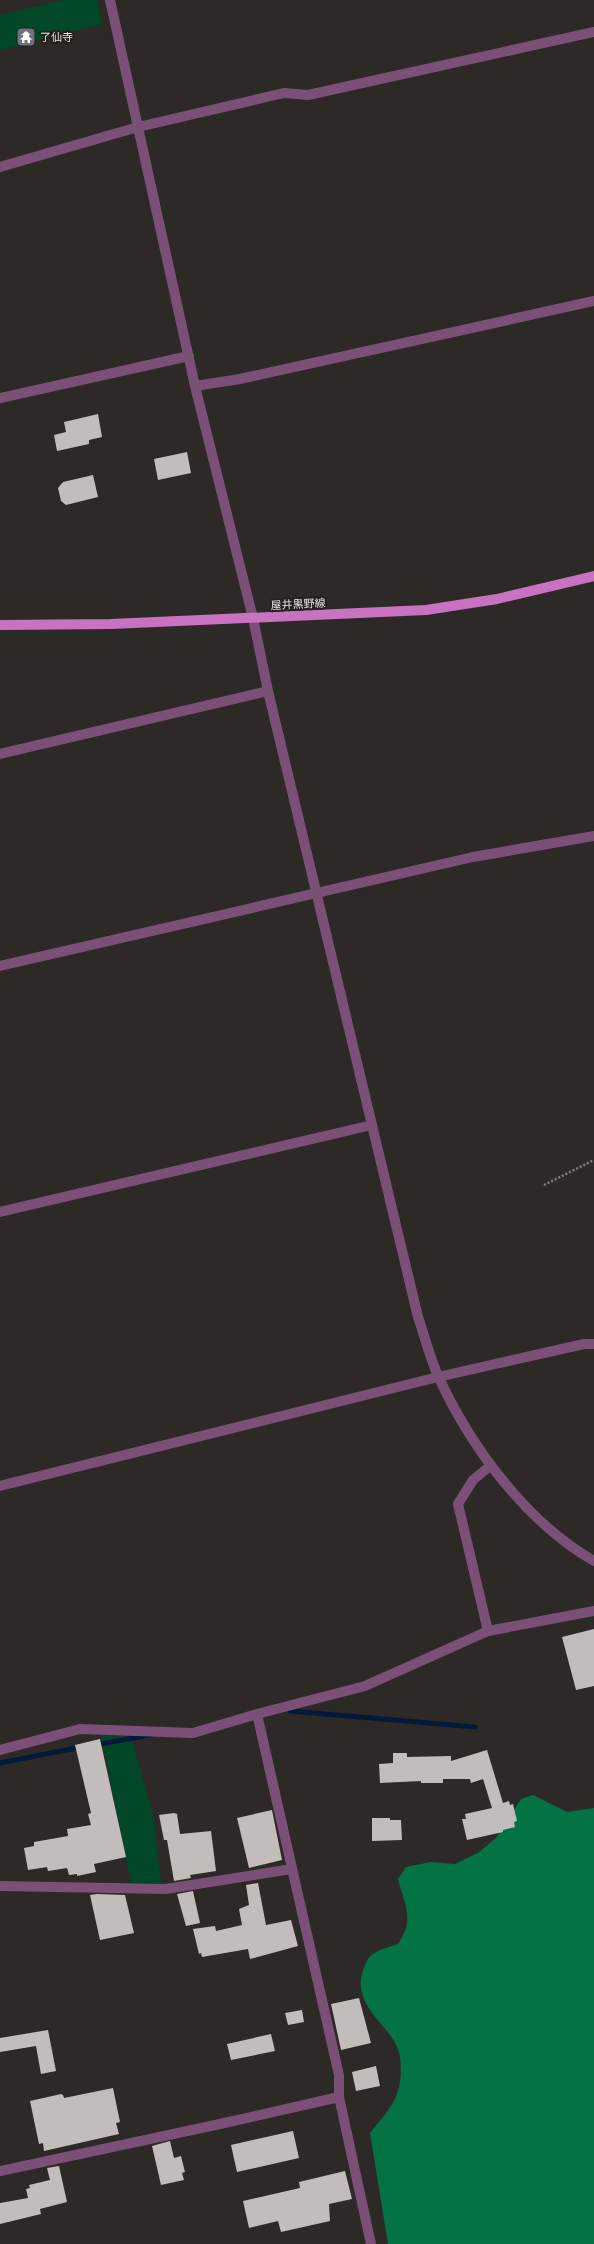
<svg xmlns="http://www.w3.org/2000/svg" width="594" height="2244" viewBox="0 0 594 2244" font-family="'Titillium Web','Noto Sans JP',sans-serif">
  <rect width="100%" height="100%" fill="#2d2927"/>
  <!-- green -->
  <path fill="#004828" d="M64 0H97L102 24 0 50V15Z
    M101 1735 131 1736 154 1819 161 1883H131Z"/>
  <!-- forest -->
  <path fill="#047344" d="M533 1795 567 1812 594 1808V2244H388L370 2133C392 2107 404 2094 400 2057 397 2029 353 2010 362 1974 368 1951 377 1951 398 1944 415 1919 405 1906 398 1879L406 1867 431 1862 455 1864 478 1853 496 1838 521 1799Z"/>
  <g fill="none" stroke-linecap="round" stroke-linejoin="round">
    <!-- stream -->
    <path stroke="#03193a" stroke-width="5" d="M290 1711 475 1727
      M95 1745 150 1735
      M0 1763 81 1747"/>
  </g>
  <!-- building -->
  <path fill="#c2bdbb" d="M98 414 102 437 89 440V444L57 451 54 435 66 432 64 422Z
    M187 452 191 473 158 480 154 459Z
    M93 475 98 497 66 505 61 501 58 488 63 482Z
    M594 1629V1686L576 1690 562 1637Z
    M100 1739 126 1857 94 1864 96 1872 77 1876V1874L69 1875 67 1868 48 1871 47 1867 28 1870 24 1848 34 1846V1842L68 1836 67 1829 91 1825 88 1814 91 1813 75 1745Z
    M487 1750 503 1803 509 1801 510 1805 513 1804 517 1821 514 1822 515 1827 503 1830V1832L467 1840 462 1819H466L465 1814 492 1808 483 1779 471 1783 470 1779H443V1783H421V1781L380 1783 379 1764 393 1763V1753H407V1757L451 1756V1761Z
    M272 1810 282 1860 249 1868 237 1818Z
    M174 1813 177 1814 180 1834 211 1831 216 1871 190 1875 191 1878 174 1881 167 1840H164L159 1815Z
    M372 1818H390V1820H401L402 1840 372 1841Z
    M258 1883 266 1925 291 1920 298 1946 250 1959 248 1949 202 1957 201 1953 199 1954 193 1929 215 1926 216 1931 242 1925 239 1909 249 1905 246 1885Z
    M193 1891 200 1923 186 1926 177 1894Z
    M97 1894 125 1895 134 1933 100 1940 90 1895Z
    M359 1998 371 2043 341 2050 331 2004Z
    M302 2010 304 2022 288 2025 285 2013Z
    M48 2030 56 2071 41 2074 36 2046 0 2052V2038Z
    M271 2034 275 2051 231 2060 227 2044Z
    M376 2066 380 2086 356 2091 352 2072Z
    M113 2088 120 2122 116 2123 119 2134 44 2151 43 2143 39 2144 30 2101 61 2094 63 2095 64 2098Z
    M293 2131 299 2158 237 2172 231 2145Z
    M170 2141 174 2158 181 2156 185 2172 182 2173 184 2180 161 2185 152 2146Z
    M59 2166 67 2202 40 2209 41 2214 0 2224V2203L28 2198 26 2189 30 2188 29 2185 50 2180 47 2168Z
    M345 2171 352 2199 329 2204 330 2221 281 2232 278 2221 249 2228 243 2201 300 2188 299 2182Z"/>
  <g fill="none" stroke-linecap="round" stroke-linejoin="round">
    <!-- path -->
    <path stroke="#84817f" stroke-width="2.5" stroke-dasharray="2 2" stroke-linecap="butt" d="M544 1185 594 1160"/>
    <!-- minor -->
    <path stroke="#7b5076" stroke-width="10" d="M110 0 195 386 253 618 268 691 418 1317C425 1337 430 1359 439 1378 471 1447 526 1522 594 1561
      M0 167 138 127 284 93 308 95 594 32
      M195 386 240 379 594 301
      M0 398 189 356
      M0 754 268 691
      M0 966 473 857 594 836
      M0 1212 372 1125
      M490 1466 473 1480 458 1504 488 1631 594 1611
      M0 1486 438 1377 584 1344H594
      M257 1714 339 2075V2097L371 2244
      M0 1750 80 1729 193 1733 257 1714 365 1686 488 1631
      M0 1886 166 1889 292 1869
      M0 2171 220 2124 339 2097"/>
    <!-- major -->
    <path stroke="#ca72c2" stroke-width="10" d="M0 625 111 624 426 610 497 599 594 576"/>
  </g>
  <!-- icons -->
  <defs>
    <g id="temple-square" transform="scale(1)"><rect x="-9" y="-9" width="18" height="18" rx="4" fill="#6b7280" stroke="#23201e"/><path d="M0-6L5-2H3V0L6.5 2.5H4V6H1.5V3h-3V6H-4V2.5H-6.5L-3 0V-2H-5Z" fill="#fff"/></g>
  </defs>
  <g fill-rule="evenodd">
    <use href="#temple-square" x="26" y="37"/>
  </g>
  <g text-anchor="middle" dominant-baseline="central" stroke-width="4" stroke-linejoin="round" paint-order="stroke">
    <!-- poi labels -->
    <g font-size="11" fill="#e4e2e1" stroke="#23201e" text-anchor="start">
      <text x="40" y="37">了仙寺</text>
    </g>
    <!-- street labels -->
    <g font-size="11" fill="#e4e2e1" stroke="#23201e">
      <text transform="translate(298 604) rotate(-3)">屋井黒野線</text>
    </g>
  </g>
</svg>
